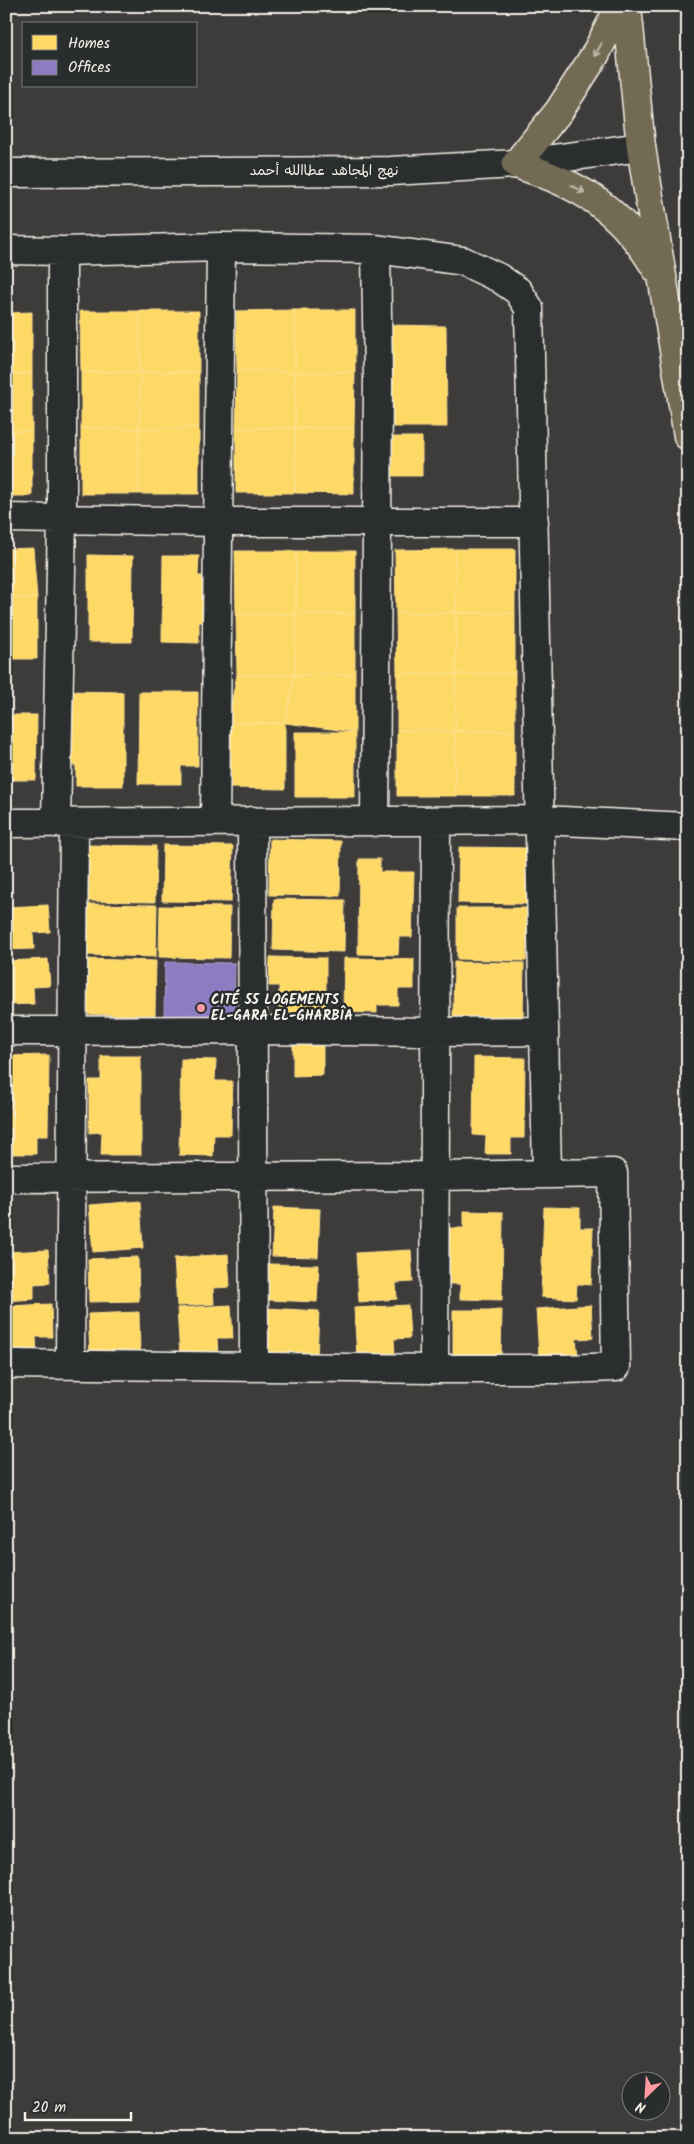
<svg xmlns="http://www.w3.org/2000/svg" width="694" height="2144" viewBox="0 0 694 2144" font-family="Kalam,'Playpen Sans Arabic',sans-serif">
  <rect width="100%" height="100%" fill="#3e3b3b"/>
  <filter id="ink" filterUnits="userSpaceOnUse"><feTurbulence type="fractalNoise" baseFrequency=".02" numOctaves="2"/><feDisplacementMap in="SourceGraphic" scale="10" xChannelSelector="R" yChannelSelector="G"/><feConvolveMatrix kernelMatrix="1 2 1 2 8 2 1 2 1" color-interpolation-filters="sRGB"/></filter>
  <g filter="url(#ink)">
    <!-- homes -->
    <path fill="#ffd966" stroke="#fce08d" d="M295 310V372L237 371 236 311Z
      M295 310H355V372H295Z
      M80 311H140V372H81Z
      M140 311H199V372H140Z
      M32 312V374H6V313Z
      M390 325 446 326 447 427H390Z
      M237 371 295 372V428H236Z
      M81 372H140L139 429 81 428Z
      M140 372H199V428L139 429Z
      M295 372H355L354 428H295Z
      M6 374H32V431H6Z
      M81 428 139 429V494H81Z
      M199 428V494H139V429Z
      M236 428H295V493H236Z
      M295 428H354V494L295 493Z
      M6 431H32V496H6Z
      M389 437H422V476H388Z
      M33 548 37 598H6V549Z
      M455 549 456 613H396L395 550Z
      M455 549H515V613H456Z
      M235 551H296V614H236Z
      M296 551H355V614H296Z
      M88 555 133 556 132 642H88Z
      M163 556H199L198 576H211V622H199V643L162 642Z
      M6 598H37V659H6Z
      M396 613H456V674H397Z
      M456 613H515V674H456Z
      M236 614H296L295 675H237Z
      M296 614H355V675H295Z
      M397 674H456L455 731 397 730Z
      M456 674H515V731H455Z
      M237 675H295L285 723H227Z
      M295 675H355V732L285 723Z
      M64 691 123 692V786H76V766L64 765Z
      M139 692H198V766H181V784H138Z
      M6 715H37L36 780H6Z
      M227 723H285V789L227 788Z
      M397 730 455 731V796H397Z
      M455 731H515V796H455Z
      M295 732H355V797H295Z
      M270 839 341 841 340 896 269 895Z
      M85 845 156 846 155 902 85 901Z
      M163 845 233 846 231 902 162 901Z
      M459 847 529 848 528 904 458 903Z
      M359 859H380V872H414L412 937H399L398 955 358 954Z
      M274 899 345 900 344 952 273 950Z
      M87 904 157 905 156 957 86 955Z
      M48 905 50 932 33 933 34 949 6 950V907Z
      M160 906 230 907 229 958 159 957Z
      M457 908H527L526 961 457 959Z
      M270 957 326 958V1013L279 1012V986H269Z
      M344 958 414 959V989H398V1005H377V1013L343 1012Z
      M48 959 50 986 33 987 34 1004 6 1005V961Z
      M85 959 156 961 155 1015 84 1014Z
      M454 962 524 963 523 1019 453 1017Z
      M293 1041H323V1075L293 1076Z
      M49 1055 48 1136H36V1154H6V1056Z
      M101 1056H141V1155H101L102 1132 89 1133V1080H101Z
      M474 1057 525 1058 524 1138H511V1154H485L486 1136 473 1135Z
      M181 1059 216 1060 215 1081H232L231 1135H214L213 1156 179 1155Z
      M140 1201 143 1248 93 1252 89 1205Z
      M274 1207 320 1209 318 1257 272 1256Z
      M544 1207 580 1208V1228H593L591 1285 577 1284 576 1299 541 1297Z
      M464 1211 503 1212 502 1300 460 1299V1284H449L450 1228H464Z
      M48 1250 50 1283 34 1284V1299L6 1301V1252Z
      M411 1250 413 1282 396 1283 397 1299 359 1302 356 1253Z
      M228 1254 230 1287 213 1288 214 1304 177 1306 174 1258Z
      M138 1257 139 1301 89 1302 88 1259Z
      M268 1264 319 1265 317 1302 268 1300Z
      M51 1304 52 1337H36L37 1353 6 1355V1306Z
      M231 1305 233 1338H217L218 1355 180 1357 177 1308Z
      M408 1305 410 1338 394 1339 395 1354 357 1357 354 1308Z
      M591 1305 593 1338 576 1339 578 1355 539 1357 536 1309Z
      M267 1308 319 1311 317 1358 265 1355Z
      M453 1310H502L501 1357 453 1356Z
      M139 1312 140 1354 90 1356 88 1314Z"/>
    <!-- offices -->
    <path fill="#8e7cc3" stroke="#ad9fce" d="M165 962 235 963 234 1018 164 1016Z"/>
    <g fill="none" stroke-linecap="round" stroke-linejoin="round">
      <!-- minor casing -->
      <g stroke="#f4f1e8" stroke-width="31">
        <path id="minor" d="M6 173 391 171 516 164 641 147
          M6 250 62 251 221 247 376 249 463 261 499 278 518 291 529 308 547 1173
          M6 518 218 522H534
          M215 821 221 247
          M252 821 254 1365
          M375 822 378 380 376 249
          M6 823 541 820 688 827
          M56 823 62 519V251
          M6 1031 254 1030 435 1032 544 1031
          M6 1178 435 1176 613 1173 616 1367 566 1369H434L6 1364
          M70 1364 74 823
          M434 1369 436 821"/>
      </g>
      <!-- major casing -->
      <g stroke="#f4f1e8" stroke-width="31">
        <path id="major" d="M620 6 595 55 559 111 516 164C581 185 620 208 656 268
          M627 6 641 147 688 436"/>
      </g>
      <!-- minor -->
      <use href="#minor" stroke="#2a2d2e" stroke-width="28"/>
      <!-- major -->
      <use href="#major" stroke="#736b52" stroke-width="28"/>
    </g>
    <!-- one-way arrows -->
    <defs><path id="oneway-shaft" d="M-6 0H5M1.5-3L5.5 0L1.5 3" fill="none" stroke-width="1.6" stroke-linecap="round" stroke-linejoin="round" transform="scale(1.25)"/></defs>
    <g stroke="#c0bbac">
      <use href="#oneway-shaft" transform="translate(598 50) rotate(118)"/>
      <use href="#oneway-shaft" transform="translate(578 189) rotate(28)"/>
    </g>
  </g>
  <!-- markers -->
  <circle fill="#ff9aa2" stroke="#2a2d2e" stroke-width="2" cx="201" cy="1008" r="5"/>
  <g text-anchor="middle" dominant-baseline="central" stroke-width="5" stroke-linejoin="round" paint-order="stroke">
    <!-- street labels -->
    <g font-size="14" fill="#f4f1e8" stroke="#2a2d2e">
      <text x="324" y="171">نهج المجاهد عطاالله أحمد</text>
    </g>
    <!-- poi labels -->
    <g font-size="14" font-weight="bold" fill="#f4f1e8" stroke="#2a2d2e" text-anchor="start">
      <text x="211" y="1000">CITÉ 55 LOGEMENTS<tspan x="211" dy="16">EL-GARA EL-GHARBÎA</tspan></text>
    </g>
  </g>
  <!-- margin -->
  <rect width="694" height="2144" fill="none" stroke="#2a2d2e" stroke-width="25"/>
  <rect x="12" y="12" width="669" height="2119" fill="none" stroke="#f4f1e8" stroke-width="2" filter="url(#ink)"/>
  <!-- legend -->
  <rect x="22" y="22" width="175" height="65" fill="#2a2d2e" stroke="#7b7b78"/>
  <rect x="32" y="35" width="25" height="15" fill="#ffd966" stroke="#7b7b78"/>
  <text x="68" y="48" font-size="15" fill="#f4f1e8">Homes</text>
  <rect x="32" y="60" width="25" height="15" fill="#8e7cc3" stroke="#7b7b78"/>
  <text x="68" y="72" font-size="15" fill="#f4f1e8">Offices</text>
  <!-- north arrow -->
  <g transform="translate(646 2096) rotate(205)"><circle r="24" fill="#2a2d2e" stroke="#7b7b78"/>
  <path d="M0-4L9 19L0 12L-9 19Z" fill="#ff9aa2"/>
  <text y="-8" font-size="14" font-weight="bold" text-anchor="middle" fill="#f4f1e8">N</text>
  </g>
  <!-- scale -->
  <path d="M25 2112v8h106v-8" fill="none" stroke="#f4f1e8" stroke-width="2.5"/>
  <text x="32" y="2112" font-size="15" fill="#f4f1e8" stroke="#2a2d2e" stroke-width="4" paint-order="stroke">20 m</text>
</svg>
